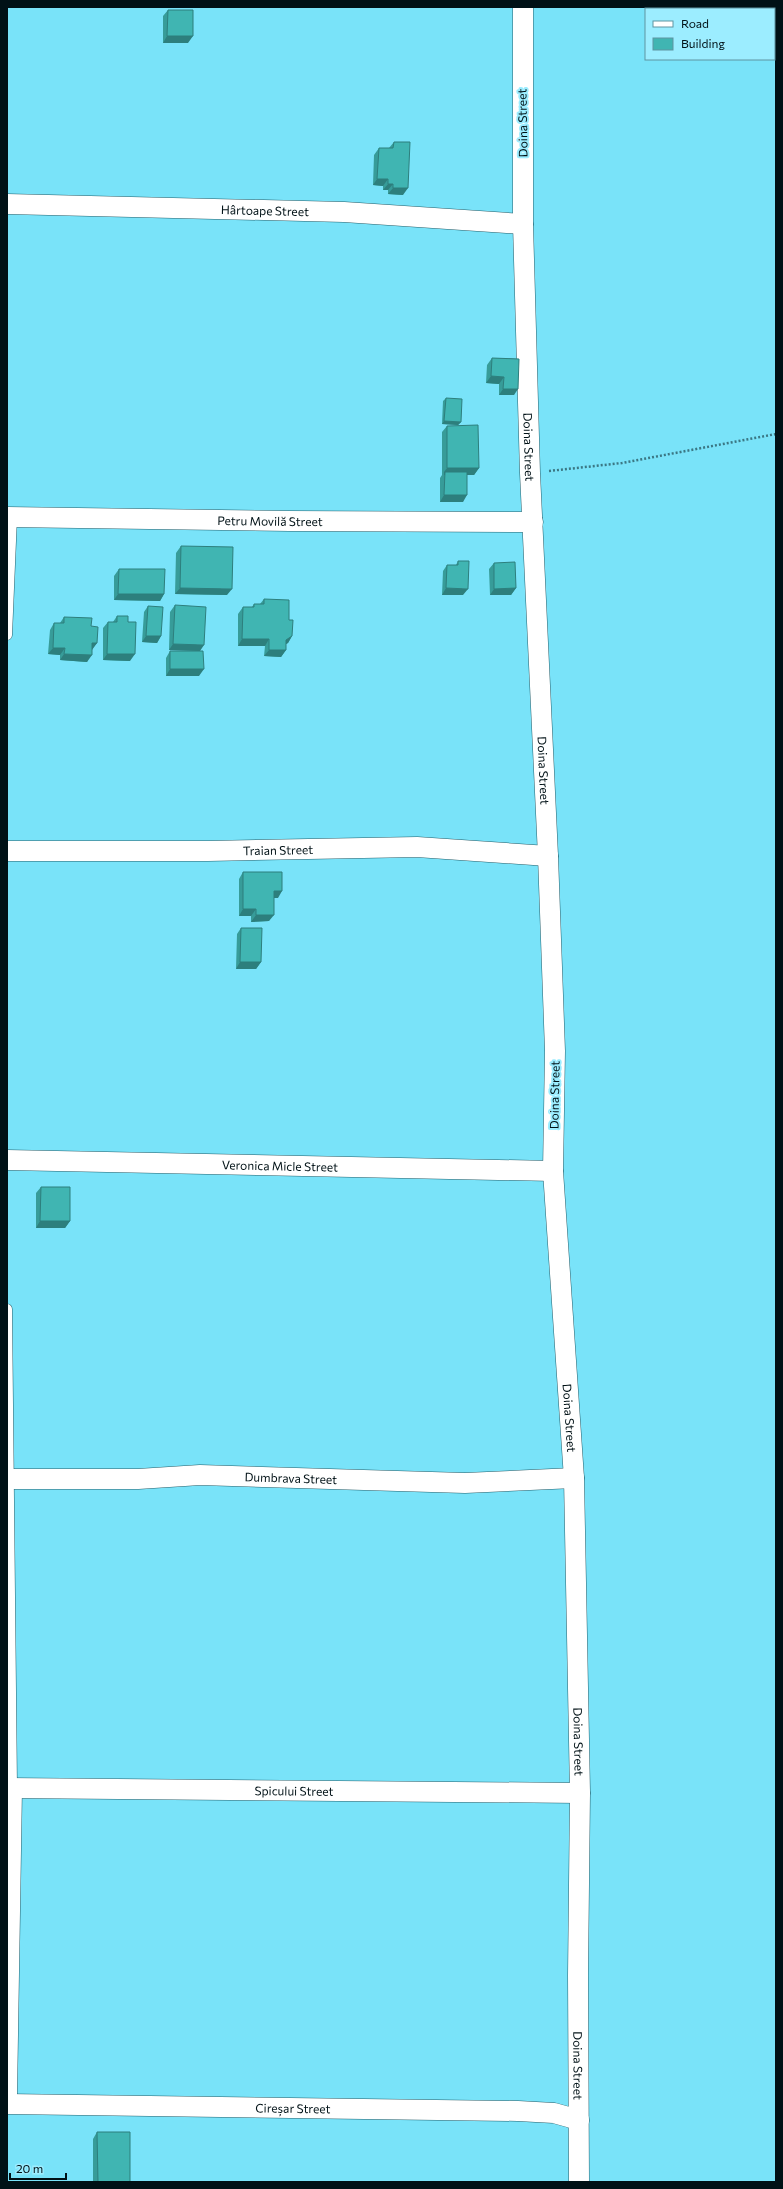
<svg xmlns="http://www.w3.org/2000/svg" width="783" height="2189" viewBox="0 0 783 2189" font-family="Commissioner,sans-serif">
  <rect width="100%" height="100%" fill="#79e3f9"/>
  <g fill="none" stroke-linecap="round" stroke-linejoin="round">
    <!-- lane casing -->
    <g stroke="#265f6b" stroke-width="11">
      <path id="lane" d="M7 635 12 517
        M7 1309 12 1788"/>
    </g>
    <!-- street casing -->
    <g stroke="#265f6b" stroke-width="21">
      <g id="street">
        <path id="s1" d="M523 7V224L530 473 548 856 555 1051 553 1171 574 1478 580 1793 578 1975 579 2182"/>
        <path id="s2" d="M7 204 344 212 523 224"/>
        <path id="s3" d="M7 517 290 521 533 522"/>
        <path id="s4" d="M7 851H208L417 847 548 856"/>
        <path id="s5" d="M7 1160 553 1171"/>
        <path id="s6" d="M7 1479H138L200 1475 465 1483 574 1478"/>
        <path id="s7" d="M7 1788 580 1793"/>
        <path d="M7 2096 12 1788"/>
        <path id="s8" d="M7 2104 518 2111 554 2113 579 2120"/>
      </g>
    </g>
    <!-- path -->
    <path stroke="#3b7784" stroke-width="2.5" stroke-dasharray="2 2" stroke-linecap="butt" d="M549 471 622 463 776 434"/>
    <!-- lane -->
    <use href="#lane" stroke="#fff" stroke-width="10"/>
    <!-- street -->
    <use href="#street" stroke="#fff" stroke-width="20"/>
  </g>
  <!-- wall -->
  <path fill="#379c99" d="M168 10 188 43H163V16Z
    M394 142 403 195 388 194V190H383V186L373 185 374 155 379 148H389Z
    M492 358 519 359 514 395H499V384L486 383 487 365Z
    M446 398 461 422 458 425 442 424 443 401Z
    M447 426 479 468 474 475H467L463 502H440V478L442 475V432Z
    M181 546 227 595 175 594 176 553Z
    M458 561 463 595H442L443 571 447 565H456Z
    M494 563 516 588 511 595H490L489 569Z
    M119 569 164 594 160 601 114 600V576Z
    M264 599 289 620 292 636 288 643 286 644V650L281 657 264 656 265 646H238V614L243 607H252L254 604H260Z
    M175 605 200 651 199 676H166V658L170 651H198L169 650 170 612Z
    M148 606 161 636 157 643 142 642 144 612Z
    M117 616 128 622 130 661 103 660V628L108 622H113Z
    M64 617 91 626 97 643 92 649 87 662 60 660V655L48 654 50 630 54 623H60Z
    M243 872 278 898H274L269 921 251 922V916H239V879Z
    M241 928 261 962 256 969H236L237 934Z
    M41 1187 70 1221 65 1228H36V1193Z
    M97 2132 130 2182H93V2139Z"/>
  <!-- shaded-wall -->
  <path fill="#2d7f7d" d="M167 36H193L188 43H163Z
    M377 179H388L383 186 373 185Z
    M388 184H393L388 190H383Z
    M393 188H408L403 195 388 194Z
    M491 376 504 377 499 384 486 383Z
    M503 389H518L514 395H499Z
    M444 421 461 422 458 425 442 424Z
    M447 468H479L474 475H444V472Z
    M444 495H467L463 502H440Z
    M180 588 232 589 227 595 175 594Z
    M446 588 468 589 463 595H442Z
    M516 588 511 595H490L494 589Z
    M118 594H164L160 601 114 600Z
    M146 636H161L157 643 142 642Z
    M292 636 288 643 282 646 286 640Z
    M242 639H269L265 646H238Z
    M92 643H97L92 650Z
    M173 644 204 645 200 651 169 650Z
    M53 648H65L60 655 48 654Z
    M269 650H286L281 657 264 656Z
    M64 654 92 655 87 662 60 660Z
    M107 654H135L130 661 103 660Z
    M170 669H204L199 676H166Z
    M274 891H282L278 898H269Z
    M243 909H256L251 916H239Z
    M256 915H274L269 921 251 922Z
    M240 962H261L256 969H236Z
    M40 1221H70L65 1228H36Z"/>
  <!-- building -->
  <path fill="#40b5b2" stroke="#2d7f7d" d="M168 10H193V36H167Z
    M394 142H410L408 188H393V184H388V179H377L379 148H393Z
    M492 358 519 359 518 389H503L504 377 491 376Z
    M446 398 462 399 461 422 444 421Z
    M478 425 479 468H447V426Z
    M445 472H467V495H444Z
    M181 546 233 547 232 589 180 588Z
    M458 561H469L468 589 446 588 447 565H458Z
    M515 562 516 588 494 589V563Z
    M119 569H165L164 594H118Z
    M264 599 289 600V620H293L292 636 286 640V650H269V639H242L243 607H254V604H264Z
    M175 605 206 607 204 645 173 644Z
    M148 606 163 607 161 636H146Z
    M117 616H128V622H136L135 654H107L108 622H117Z
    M64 617 92 618 91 626 98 627 97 643H92V655L64 654 65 648H53L54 623H64Z
    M170 651H203L204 669H170Z
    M243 872H282V891H274V915H256V909H243Z
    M241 928H262L261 962H240Z
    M41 1187H70V1221H40Z
    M97 2132H130V2182H98Z"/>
  <g text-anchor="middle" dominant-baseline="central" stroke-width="4" stroke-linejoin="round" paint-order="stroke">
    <!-- street labels -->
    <g font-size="12" fill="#001116" stroke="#9cedff">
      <text transform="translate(522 123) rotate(-91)">Doina Street</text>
      <text stroke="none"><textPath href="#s2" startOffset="258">Hârtoape Street</textPath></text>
      <text stroke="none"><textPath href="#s1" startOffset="440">Doina Street</textPath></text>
      <text stroke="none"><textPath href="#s3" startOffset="263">Petru Movilă Street</textPath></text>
      <text stroke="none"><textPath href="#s1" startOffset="764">Doina Street</textPath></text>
      <text stroke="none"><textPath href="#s4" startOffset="271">Traian Street</textPath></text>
      <text transform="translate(554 1095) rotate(-89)">Doina Street</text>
      <text stroke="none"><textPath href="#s5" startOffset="273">Veronica Micle Street</textPath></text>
      <text stroke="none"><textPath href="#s1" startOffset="1412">Doina Street</textPath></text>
      <text stroke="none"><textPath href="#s6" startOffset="284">Dumbrava Street</textPath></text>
      <text stroke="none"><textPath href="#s1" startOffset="1736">Doina Street</textPath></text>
      <text stroke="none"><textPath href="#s7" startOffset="287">Spicului Street</textPath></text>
      <text stroke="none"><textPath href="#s1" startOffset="2060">Doina Street</textPath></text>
      <text stroke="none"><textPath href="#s8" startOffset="286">Cireșar Street</textPath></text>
    </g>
  </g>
  <!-- border -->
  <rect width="783" height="2189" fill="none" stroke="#001116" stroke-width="16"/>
  <!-- legend -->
  <rect x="645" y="8" width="130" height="52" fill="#9cedff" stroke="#5e95a2"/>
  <rect x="653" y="21" width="20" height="6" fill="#ffffff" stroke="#5e95a2"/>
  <text x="681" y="28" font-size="12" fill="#001116">Road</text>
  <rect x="653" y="38" width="20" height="12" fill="#40b5b2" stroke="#5e95a2"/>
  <text x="681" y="48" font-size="12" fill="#001116">Building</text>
  <!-- scale -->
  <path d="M10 2173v6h56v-6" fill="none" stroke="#001116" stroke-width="2"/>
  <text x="16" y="2173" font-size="12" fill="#001116" stroke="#9cedff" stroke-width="3" paint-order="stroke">20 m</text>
</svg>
